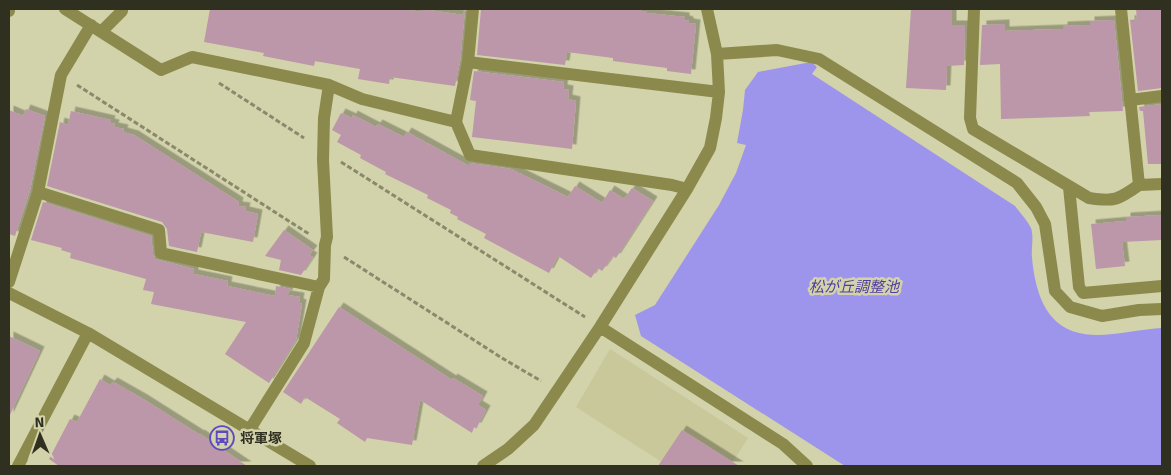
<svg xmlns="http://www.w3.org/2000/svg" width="1171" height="475" viewBox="0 0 1171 475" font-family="Signika,'Noto Sans JP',sans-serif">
  <defs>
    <filter id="shadow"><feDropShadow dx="4.5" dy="-4.5" stdDeviation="0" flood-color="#0004"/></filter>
  </defs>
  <rect width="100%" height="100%" fill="#d2d2ab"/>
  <!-- built -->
  <path fill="#c8c89a" d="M610 349 748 438 730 466H668L576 407Z"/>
  <!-- water -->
  <path fill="#9d94ec" d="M811 62 817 67 812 74 1015 206C1020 213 1027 220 1031 228 1034 236 1031 249 1032 258 1035 289 1044 325 1079 333 1102 339 1138 329 1162 328V466H845L641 336 635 315 655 305 719 205 736 173 746 145 737 143 743 110 745 90 758 72Z"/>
  <!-- building -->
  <path fill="#bc96a9" filter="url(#shadow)" d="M210 9H402L422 12V9L463 15 465 9 460 61 455 86 390 77 389 84 358 79 360 69 315 61 314 66 263 56 264 53 204 42Z
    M481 9H642V11H647V13L685 17V20L689 21V23L696 24 691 74 667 71V68L613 61V58L567 52 565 65 477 55Z
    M911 9H952V25H965L964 65 947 66 946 90 906 88Z
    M1136 9H1162V88L1138 91 1130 20 1137 19Z
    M1114 20 1123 111 1089 112 1090 116 1063 117 1001 119 1000 64 980 65 982 25 1005 24V31L1063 29V26L1090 25V21Z
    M474 71 564 82 563 89 569 90 568 99 576 101 572 149 472 137 476 101 470 100Z
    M1162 104V164H1148L1143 111H1140L1139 107Z
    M26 109 45 116 30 190 15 236 9 234V110L23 116Z
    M71 111 111 120 110 123 115 124 114 127 124 129 123 132 134 135 239 202 238 206 246 207 245 211 258 214 253 242 201 232 197 252 169 246 167 229 162 222 47 186 60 122 68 125Z
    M341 113 352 118 353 115 376 127 378 124 404 137 407 132 469 166V163L511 169 568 197 575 186 602 203 610 190 624 199 632 188 653 201 616 258 613 256 602 271 598 268 591 278 558 256 549 273 484 238 486 234 457 219 458 217 450 213 451 210 427 198 428 195 385 174 386 172 360 158 361 155 337 142 341 135 332 130Z
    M43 202 151 236 153 254 155 259 194 269V274L228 281 227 286 275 296 276 286 291 289 287 295 300 297 299 303 302 304 296 340 269 383 225 354 246 322 151 304 154 292 143 290 146 279 70 258 71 253 61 250 62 248 31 240Z
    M1162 215V240L1122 242 1125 266 1096 269 1091 224 1126 221V217Z
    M284 230 313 250 309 255 313 257 301 275 279 270 281 260 265 256Z
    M339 307 452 380 453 378 483 396 478 405 486 410 477 427H474L472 433 420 400 412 445 367 438 365 442 337 423 340 419 305 397 301 404 283 392Z
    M9 336 40 351 9 417Z
    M100 379 110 385 113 382 143 399 200 435V434L247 466H59L49 459 70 419 77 422Z
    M682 430 739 466H658Z"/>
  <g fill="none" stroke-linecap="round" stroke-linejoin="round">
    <!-- path -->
    <path stroke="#89896c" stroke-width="3" stroke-dasharray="5 2.5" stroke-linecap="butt" d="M219 83 304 138
      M77 85 309 234
      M341 162 585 317
      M344 257 502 358 541 381"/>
    <!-- minor -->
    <path stroke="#8b894b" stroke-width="12" d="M65 9 161 70 192 57 329 85 362 99 456 122
      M473 9 468 62 456 122 470 155 672 185 687 189
      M974 9 970 118 973 129 1089 198C1114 202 1118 200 1139 185
      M1121 9 1139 185 1162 184
      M9 11V9
      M101 32 122 11V9
      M717 54 777 50 819 59 1017 183 1036 207 1045 224 1055 291 1070 307 1102 316 1139 310 1162 309
      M468 62 719 92
      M1130 100 1162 96
      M1069 187 1079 287 1083 293 1162 286
      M38 192 159 230 161 253 319 287
      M9 282 38 192 61 75 91 25
      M9 293 88 333 310 466
      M600 327 783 444 807 466
      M250 429 304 343 319 287 324 279 325 245 327 237 323 160 324 118 329 85
      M18 466 88 333
      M483 466 508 449 534 425 600 327 687 189 710 148 716 118 719 92 717 54 707 9"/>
  </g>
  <!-- icons -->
  <defs>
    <g id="bus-ring" transform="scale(1.25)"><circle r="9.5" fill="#d2d2ab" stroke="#6048c0" stroke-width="1.5"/><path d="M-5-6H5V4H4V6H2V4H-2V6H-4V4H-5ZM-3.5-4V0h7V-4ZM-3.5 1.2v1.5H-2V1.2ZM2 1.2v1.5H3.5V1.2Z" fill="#6048c0"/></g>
  </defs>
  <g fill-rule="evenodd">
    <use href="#bus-ring" x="222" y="438"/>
  </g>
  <g text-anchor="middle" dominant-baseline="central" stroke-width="5" stroke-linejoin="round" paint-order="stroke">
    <!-- poi labels -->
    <g font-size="14" font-weight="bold" fill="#303020" stroke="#d2d2ab" text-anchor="start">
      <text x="240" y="438">将軍塚</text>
    </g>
    <!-- water labels -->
    <g font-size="15" font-style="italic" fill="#513da1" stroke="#d2d2ab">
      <text x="854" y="287">松が丘調整池</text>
    </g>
  </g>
  <!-- border -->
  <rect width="1171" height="475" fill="none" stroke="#303020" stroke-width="20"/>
  <!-- north arrow -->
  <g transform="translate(40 435) rotate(358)" stroke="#d2d2ab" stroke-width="4" paint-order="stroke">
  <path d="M0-4L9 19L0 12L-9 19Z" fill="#303020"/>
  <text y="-8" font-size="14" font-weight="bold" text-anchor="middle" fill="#303020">N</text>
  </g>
</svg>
